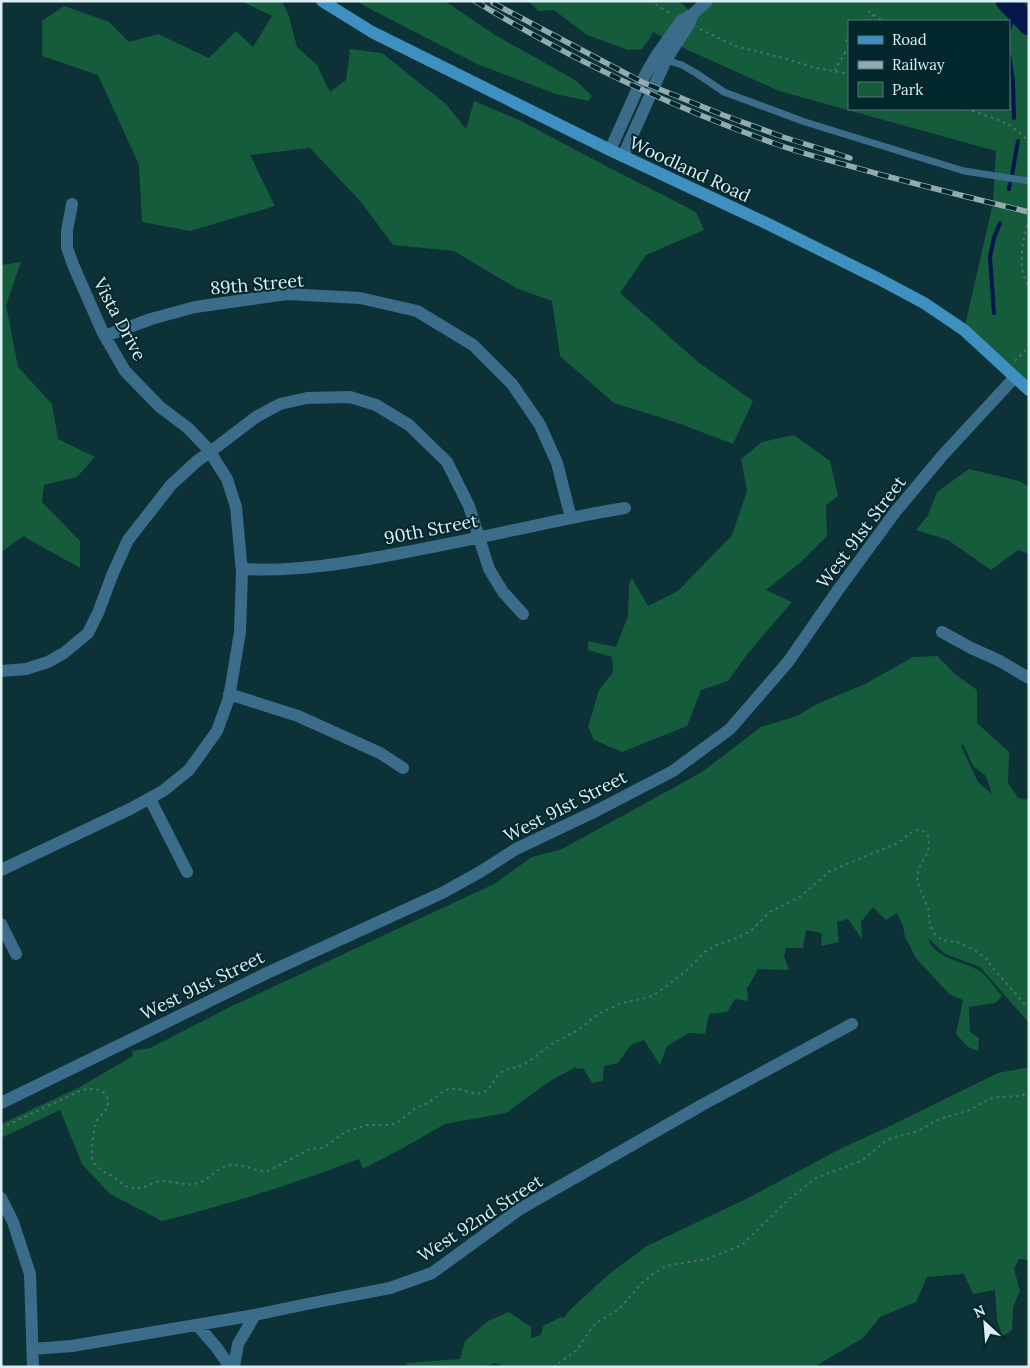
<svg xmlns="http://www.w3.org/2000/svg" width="1030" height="1368" viewBox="0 0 1030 1368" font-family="Lora,serif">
  <rect width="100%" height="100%" fill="#0c3137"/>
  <!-- green -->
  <path fill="#155c3c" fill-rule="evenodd" d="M241 1H282L289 16 297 47 317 65 330 92 346 80 350 49 382 53 446 104 466 129 474 101 519 120 608 167 696 212 704 230 646 255 620 293 698 362 753 401 733 444 675 422 614 403 560 356 552 301 516 288 454 251 393 245 361 202 310 148 250 155 275 206 190 231 142 222 139 165 98 75 42 56V21L64 6 109 22 129 42 158 34 209 58 236 31 253 47 272 16Z
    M355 1H445L495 35 575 80 592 96 588 101 556 94 477 64Z
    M528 1H679L693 14 707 1H997L1029 25V390L964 330 993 203 996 151 779 91 688 50 653 32 650 38 642 49 628 50 587 35 554 10 539 11ZM849 21H1009V109H849Z
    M21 262 6 305 18 367 52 404 58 439 95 457 77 477 44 485 42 502 80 541V568L23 536 3 551 1 546V265Z
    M794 435 830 461 838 496 826 505 827 536 801 562 766 590 792 602 748 653 728 681 701 690 687 726 622 752 594 740 588 727 599 690 613 672 612 657 588 650V641L616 647 628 616 629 584 632 578 648 606 678 591 732 535 747 491 741 459 762 442Z
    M969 469 1019 481 1029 487V554L1018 550 991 570 948 540 916 530 928 515 937 492Z
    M937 656 955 674 977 690V723L1009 752 1008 783 1018 798 1029 800V1023L980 967 945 954 928 938C933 958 963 961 978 970 986 974 996 989 1002 996L995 1003 969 1007 970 1032 979 1038 978 1051 968 1047 956 1034 963 1000 949 994 916 958 905 937 903 926 897 913 886 920 873 907 861 922 862 939 848 919 837 922 839 942 821 946 822 933 806 930 803 948H786L784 956 789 970 758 969 747 989 748 1001 735 999 727 1012 709 1014 705 1034 689 1033 667 1046 660 1065 644 1040 631 1045 618 1063 604 1066 603 1081 592 1083 583 1068 577 1069 576 1067 550 1081 506 1113 445 1124 403 1148 363 1169 359 1159C294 1184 229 1204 162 1221L110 1194 82 1164 60 1110 1 1138V1124L78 1088 133 1056 132 1051 150 1048 230 1007 494 884 532 857 562 849 702 772 761 727 797 716 817 704 865 684 913 657ZM963 744 973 766 986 776 992 794 978 782 961 746Z
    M1029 1067V1260L1019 1259 1014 1269 1020 1291 1013 1307 1012 1330 1003 1336 997 1321 995 1290 973 1294 964 1274 927 1277 916 1302 880 1317 863 1338 814 1367H500L502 1366 495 1363 484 1367H408L406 1363 460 1359 465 1341 488 1321 509 1312 531 1327V1338L541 1335 543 1326 561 1317 563 1318 571 1309 609 1274 647 1246 746 1199 842 1148 890 1126 998 1073Z"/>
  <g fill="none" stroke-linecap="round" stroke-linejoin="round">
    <!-- stream -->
    <path stroke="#04164a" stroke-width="4" d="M1009 30 1015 11
      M1009 55 1013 81 1014 118
      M1012 175 1018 141
      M1009 189 1010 184
      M994 313 990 257 994 238 1000 223"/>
    <!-- river -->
    <path stroke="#04164a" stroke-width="21" d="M1006 1 1029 25"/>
    <!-- path -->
    <path stroke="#4f6e74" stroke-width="2" stroke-dasharray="2.5 4" stroke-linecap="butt" d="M650 1 671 14
      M868 11 883 21
      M868 21 873 15
      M700 29 735 46 787 59 816 68 849 74
      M845 40 849 42
      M835 71 840 61 849 47
      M966 109C989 117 1015 122 1029 143
      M1027 225C1022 248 1017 265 1029 288
      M1015 361 1029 346
      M1 1128 82 1090C92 1088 105 1088 108 1100 108 1101 108 1105 108 1107 105 1112 99 1116 96 1122 94 1126 91 1154 92 1159 94 1164 98 1168 102 1170 105 1173 109 1174 112 1176 118 1180 124 1187 131 1188 141 1191 150 1183 160 1181 174 1180 187 1188 201 1182 211 1177 219 1167 230 1165 243 1163 255 1172 268 1171L310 1149 321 1148 328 1145 345 1132 367 1125H390L397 1123 417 1107 428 1103 445 1090 452 1089H458L477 1094 484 1092 490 1087 498 1075 504 1070 518 1067 528 1062 552 1044 578 1030 598 1014 622 1003 646 998 654 995 685 972 706 951 716 945 737 938 752 930 770 912 801 896 830 871 898 843 910 833 918 830 923 831 928 836 929 844 928 852 919 868 917 880 920 890 928 908 930 925 935 934 942 940 957 942 974 950 986 958 991 966 1029 1009
      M553 1367 577 1350 592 1327 598 1322 619 1309 642 1283 653 1274 666 1266 707 1259 742 1245 789 1199 816 1178 861 1161 886 1141 894 1137 916 1132 940 1119 970 1110 989 1099 996 1097 1021 1096 1029 1092"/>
    <!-- lane -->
    <path stroke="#3b6c8a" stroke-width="7" d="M666 60 682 65 696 73 724 92 805 122 964 171 1029 181"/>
    <!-- street -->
    <path stroke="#3b6c8a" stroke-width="12" d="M610 150 638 88 656 56 681 21 693 14 707 1
      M623 156 666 60 689 24 693 14
      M105 336 151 319 195 307 287 294 360 298 417 311 473 345 512 384 540 425 557 463 571 518
      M242 569C295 572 349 563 401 553 437 546 473 539 509 531 548 523 586 514 625 508
      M942 632 971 648 998 660 1029 678
      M1 671 26 669 48 662 64 653 88 633 98 613 113 573 128 540 171 485 197 461 210 452 256 417 280 404 307 398 350 397 376 405 409 425 447 462 469 506 489 569 503 592 523 614
      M229 694 298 716 380 753 403 768
      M150 799 187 872
      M1 870 130 809 163 791 189 770 217 731 229 698 240 632 242 572 236 507 227 479 208 449 188 428 160 407 125 371 103 333 74 267 67 248V231L72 204
      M1 924 16 954
      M1 1103 267 973 442 893 480 872 516 849 598 810 673 771 730 729 788 662 838 590 896 511 942 456 1015 377
      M1 1198 13 1222 30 1274 33 1367
      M198 1326 217 1348 230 1367
      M33 1349 72 1346 255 1315 307 1304 390 1288 432 1273 520 1209 702 1105 852 1024
      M234 1367 238 1344 255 1315"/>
    <!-- secondary -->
    <path stroke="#3d90c0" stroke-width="12" d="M322 1 372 32 610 150 766 223 879 279 924 303 964 330 1029 390"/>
    <!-- rail casing -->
    <g stroke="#91abb0" stroke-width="5.5">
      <path id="rail" d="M475 1C570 59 672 107 776 144 809 156 844 164 878 174 928 187 978 200 1029 212
        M493 3 642 82 723 115 783 137 850 158"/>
    </g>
    <!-- rail -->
    <use href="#rail" stroke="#01272d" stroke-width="4" stroke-dasharray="11" stroke-linecap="butt"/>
  </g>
  <g text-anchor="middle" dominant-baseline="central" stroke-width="4" stroke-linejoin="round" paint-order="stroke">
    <!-- street labels -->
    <g font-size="18" fill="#dceff3" stroke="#01272d">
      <text transform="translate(690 169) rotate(25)">Woodland Road</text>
      <text transform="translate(257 284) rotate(-5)">89th Street</text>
      <text transform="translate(120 319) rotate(62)">Vista Drive</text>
      <text transform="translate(431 529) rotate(-11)">90th Street</text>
      <text transform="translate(861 532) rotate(-53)">West 91st Street</text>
      <text transform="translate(565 806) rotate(-27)">West 91st Street</text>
      <text transform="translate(202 985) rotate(-26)">West 91st Street</text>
      <text transform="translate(480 1218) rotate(-33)">West 92nd Street</text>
    </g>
  </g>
  <!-- border -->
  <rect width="1030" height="1368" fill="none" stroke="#dceff3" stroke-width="5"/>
  <!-- legend -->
  <rect x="848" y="20" width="162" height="90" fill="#01272d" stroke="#59777c"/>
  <rect x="858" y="36" width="25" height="8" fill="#3d90c0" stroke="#59777c"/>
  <text x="892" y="45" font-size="15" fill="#dceff3">Road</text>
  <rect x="858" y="61" width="25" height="8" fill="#91abb0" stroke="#59777c"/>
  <text x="892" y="70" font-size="15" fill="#dceff3">Railway</text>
  <rect x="858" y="82" width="25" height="15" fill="#155c3c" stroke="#59777c"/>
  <text x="892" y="95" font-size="15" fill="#dceff3">Park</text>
  <!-- north arrow -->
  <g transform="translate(985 1323) rotate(334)" stroke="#01272d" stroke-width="4" paint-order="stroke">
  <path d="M0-4L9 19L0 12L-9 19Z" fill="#dceff3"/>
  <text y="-8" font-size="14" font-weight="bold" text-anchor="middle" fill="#dceff3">N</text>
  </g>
</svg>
